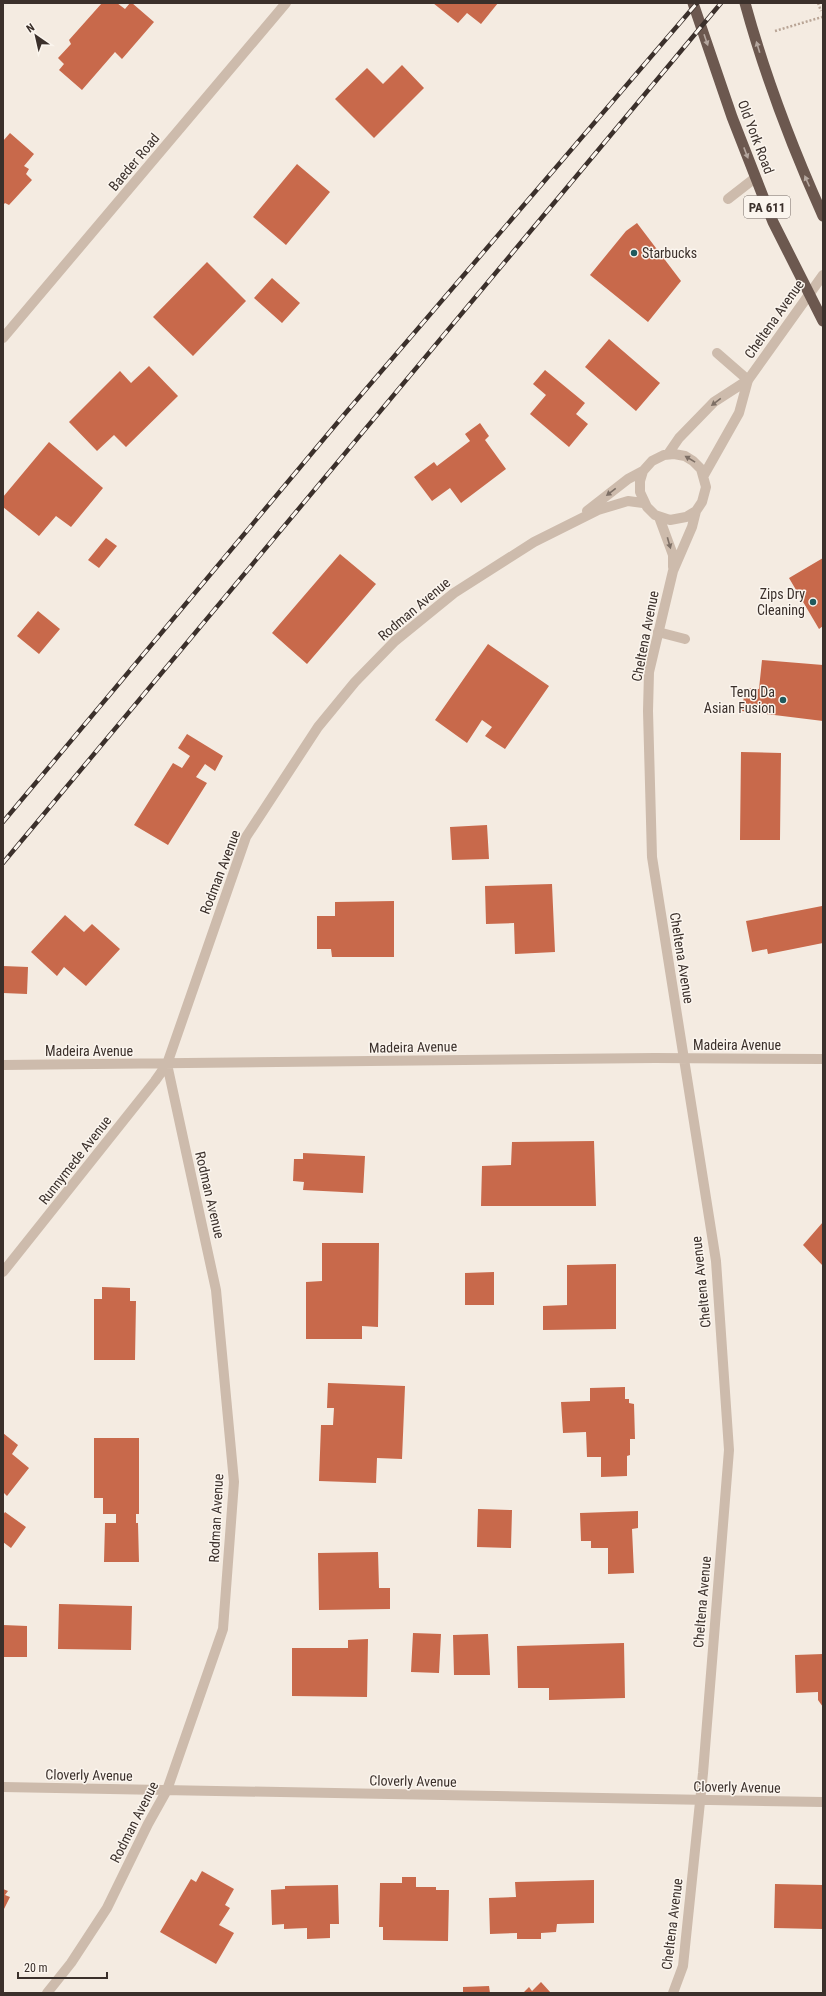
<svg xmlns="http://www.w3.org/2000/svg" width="826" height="1996" viewBox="0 0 826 1996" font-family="'Roboto Condensed',sans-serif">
  <rect width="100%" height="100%" fill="#f4ebe1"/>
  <!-- building -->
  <path fill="#c8694b" d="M102 3H117L125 9 130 3H132L154 22 122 59 115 52 82 90 59 70 64 64 58 58 71 44 69 40Z
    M433 3H498L481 24 467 13 458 23Z
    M402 65 424 88 374 138 335 99 367 68 383 84Z
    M10 133 34 154 24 166 29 169 26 174 32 180 9 205 5 203 3 205V141Z
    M297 164 330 192 286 245 253 217Z
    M637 223 681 281 648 322 590 275 626 231Z
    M207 262 246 301 193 356 153 317Z
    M272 278 300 303 282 323 254 298Z
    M609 339 660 383 636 411 585 367Z
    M149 366 178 396 126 447 114 435 97 451 69 422 120 371 131 383Z
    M545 370 585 403 576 414 588 424 569 447 530 414 546 395 533 384Z
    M480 423 489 436 485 440 506 469 461 503 450 488 432 501 414 477 434 462 437 466 470 441 465 434Z
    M49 442 103 488 71 527 56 516 39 536 3 507V497Z
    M106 538 117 546 99 568 88 560Z
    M340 554 376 584 307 664 272 633Z
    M823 558V626L819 629 789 578Z
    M38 611 60 629 39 654 17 636Z
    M488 644 549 686 505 749 485 736 492 727 482 720 467 743 435 720Z
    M762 660 823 665V721L742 711 745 688 759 689Z
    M187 734 223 756 215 771 205 764 196 777 207 783 168 845 134 825 173 763 182 768 190 756 178 748Z
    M741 752 781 753 780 840H740Z
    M487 825 489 859 452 860 450 827Z
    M552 884 555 952 515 954 514 923 486 924 485 886Z
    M394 901V957H332L331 949H317V916H335V902Z
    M822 906 823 943 768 954 767 949 752 952 746 921Z
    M65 915 84 932 92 924 120 949 86 986 64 967 57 976 31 952Z
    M3 966 28 967 27 994 3 993Z
    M594 1141 596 1206H481L482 1166 511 1165 512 1142Z
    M303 1153 365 1156 363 1193 303 1190 304 1182 293 1181 294 1159H303Z
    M823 1222V1266L803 1245Z
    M322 1243H379L378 1327 362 1326V1339H306V1282L322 1281Z
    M616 1264V1329L543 1330V1306L567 1305V1265Z
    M494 1272V1305H465V1273Z
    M102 1287 130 1288V1301H136L135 1360H94V1299H102Z
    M328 1383 405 1386 402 1459 377 1458 376 1483 319 1481 321 1425H333L334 1408H327Z
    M625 1387V1399H629V1403L634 1404 635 1439H630V1455L627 1456V1476L601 1477V1457H587L586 1432 563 1433 561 1402 590 1401V1388Z
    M3 1433 18 1445 12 1454 29 1468 7 1496 3 1492Z
    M94 1438H139V1514H136V1523H138L139 1562H104L105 1523H116V1514H103V1498H94Z
    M478 1509 512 1510 511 1548 477 1547Z
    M638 1511V1528L632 1529 634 1573 608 1574V1548H591V1541H581L580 1513Z
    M5 1512 26 1527 11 1548 3 1542V1515Z
    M378 1552 379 1588H390V1609L319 1610 318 1553Z
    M59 1604 132 1606 131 1650 58 1649Z
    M3 1625 27 1626V1657H3Z
    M413 1633 441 1634 439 1673 411 1672Z
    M488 1634 490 1675H454L453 1635Z
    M368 1639 367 1697 292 1696V1648H348V1640Z
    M624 1643 625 1698 549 1700V1688H518L517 1646Z
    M823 1654V1707L818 1700V1692L796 1693 795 1655Z
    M202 1871 234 1889 225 1905 230 1908 219 1925 234 1933 216 1964 160 1932 191 1879 196 1882Z
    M402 1877H416V1887H436V1890H449L448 1941 383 1940V1927H379L380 1883H402Z
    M594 1880V1923L557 1924 556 1932 541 1933V1939H517V1933L490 1934 489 1898 516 1897 515 1882Z
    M775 1884 823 1885V1929L774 1928Z
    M338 1885 339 1924H330V1938L307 1939V1928L284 1929V1924L272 1925 271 1890 285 1889V1886Z
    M3 1889 8 1891 5 1895 10 1897 3 1911Z
    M541 1982 551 1993H523L529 1987 532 1991Z
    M489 1986 490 1993H463V1987Z"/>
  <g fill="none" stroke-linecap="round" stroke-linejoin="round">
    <!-- path -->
    <path stroke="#b9a596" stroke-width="2.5" stroke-dasharray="2 2" stroke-linecap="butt" d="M818 3 821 11
      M775 31 822 17"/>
    <!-- service -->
    <path stroke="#cdbbac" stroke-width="10" d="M728 199 755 178
      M717 353 748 380
      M658 632 685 639"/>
    <!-- minor -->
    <path stroke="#cdbbac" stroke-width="10" d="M3 338 286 3
      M668 454 679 438 714 402 748 380
      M704 475 739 413 748 380 823 275
      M587 511 628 479 643 471
      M659 517 673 555V567
      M3 1065 655 1058 823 1059
      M3 1272 155 1081 167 1064
      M3 1787 823 1802
      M47 1993 71 1963 107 1908 148 1824 167 1790 223 1629 234 1482 216 1290 167 1064 246 837 318 727 355 682 395 641 454 593 534 542 598 510 628 501 643 503
      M673 1993 683 1966 703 1773 729 1450 716 1261 652 857 648 711 649 672 673 571 692 527 696 511 702 502 706 487 701 469 693 461 685 456 674 454 664 455 652 461 643 471 640 481V492L647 507 655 515 670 520 686 517 696 511"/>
    <!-- trunk -->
    <path stroke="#6c584f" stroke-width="11" d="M693 3 732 117 773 222 823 321
      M745 3C765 76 792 147 823 216"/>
    <!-- rail casing -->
    <g stroke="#3b302b" stroke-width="4.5">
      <path id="rail" d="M3 822 343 416 697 3
        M3 863 721 3"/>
    </g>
    <!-- rail -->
    <use href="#rail" stroke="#fbf5ee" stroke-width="3" stroke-dasharray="9" stroke-linecap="butt"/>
  </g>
  <!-- one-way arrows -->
  <defs><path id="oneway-solid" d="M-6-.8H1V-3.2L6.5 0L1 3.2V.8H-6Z"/></defs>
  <g fill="#b4a69e">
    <use href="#oneway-solid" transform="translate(706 40) rotate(71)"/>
    <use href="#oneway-solid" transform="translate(758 47) rotate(-107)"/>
    <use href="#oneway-solid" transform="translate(746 153) rotate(69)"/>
    <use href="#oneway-solid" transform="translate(807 181) rotate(-114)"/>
  </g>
  <g fill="#7d6f65">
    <use href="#oneway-solid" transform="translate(716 402) rotate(143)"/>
    <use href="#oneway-solid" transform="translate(690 459) rotate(-149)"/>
    <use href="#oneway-solid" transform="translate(611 492) rotate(142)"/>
    <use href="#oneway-solid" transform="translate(669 543) rotate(74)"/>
  </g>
  <!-- markers -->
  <g fill="#1f5a5e" stroke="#fbf5ee" stroke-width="1.5">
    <circle cx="634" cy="253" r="4"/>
    <circle cx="813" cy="602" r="4"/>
    <circle cx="783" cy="700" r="4"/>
  </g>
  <g text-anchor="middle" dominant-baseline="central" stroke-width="3" stroke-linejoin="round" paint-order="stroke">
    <!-- shield labels -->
    <rect fill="#fbf5ee" stroke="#756b66" stroke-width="1" x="744" y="196" width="46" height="22" rx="3"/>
    <g font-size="13" font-weight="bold" fill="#3b302b">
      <text x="767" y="207">PA 611</text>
    </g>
    <!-- street labels -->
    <g font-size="14" fill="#3b302b" stroke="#fbf5ee">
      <text transform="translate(756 137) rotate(69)">Old York Road</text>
      <text transform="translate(134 162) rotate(-50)">Baeder Road</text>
      <text transform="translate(774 319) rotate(-55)">Cheltena Avenue</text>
      <text transform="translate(414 609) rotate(-40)">Rodman Avenue</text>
      <text transform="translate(645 636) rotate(-79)">Cheltena Avenue</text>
      <text transform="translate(220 872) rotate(-69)">Rodman Avenue</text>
      <text transform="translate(682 958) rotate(81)">Cheltena Avenue</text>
      <text x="737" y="1045">Madeira Avenue</text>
      <text transform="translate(413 1047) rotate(-1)">Madeira Avenue</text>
      <text x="89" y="1051">Madeira Avenue</text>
      <text transform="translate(75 1160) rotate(-52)">Runnymede Avenue</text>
      <text transform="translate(210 1195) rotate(77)">Rodman Avenue</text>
      <text transform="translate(701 1282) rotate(-96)">Cheltena Avenue</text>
      <text transform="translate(216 1518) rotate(-87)">Rodman Avenue</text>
      <text transform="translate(702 1602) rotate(-85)">Cheltena Avenue</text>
      <text transform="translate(89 1775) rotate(1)">Cloverly Avenue</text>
      <text transform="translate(413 1781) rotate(1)">Cloverly Avenue</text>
      <text transform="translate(737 1787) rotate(1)">Cloverly Avenue</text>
      <text transform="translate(134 1822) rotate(-63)">Rodman Avenue</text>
      <text transform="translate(672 1924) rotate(-83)">Cheltena Avenue</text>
    </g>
    <!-- poi labels -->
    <g font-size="14" fill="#3b302b" stroke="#fbf5ee" text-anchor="end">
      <text x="642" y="253" text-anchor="start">Starbucks</text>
      <text x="805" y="594">Zips Dry<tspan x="805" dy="16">Cleaning</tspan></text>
      <text x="775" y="692">Teng Da<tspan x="775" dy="16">Asian Fusion</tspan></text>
    </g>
  </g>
  <!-- border -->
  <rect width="826" height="1996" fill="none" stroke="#3b302b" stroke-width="8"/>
  <!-- north arrow -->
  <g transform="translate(36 36) rotate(326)" stroke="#fbf5ee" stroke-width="3" paint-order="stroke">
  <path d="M0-3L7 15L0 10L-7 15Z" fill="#3b302b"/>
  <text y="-6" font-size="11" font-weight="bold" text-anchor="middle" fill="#3b302b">N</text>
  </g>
  <!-- scale -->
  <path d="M18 1972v6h89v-6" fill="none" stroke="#3b302b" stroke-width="2"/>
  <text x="24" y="1972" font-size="12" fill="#3b302b" stroke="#fbf5ee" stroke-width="3" paint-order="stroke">20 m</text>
</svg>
